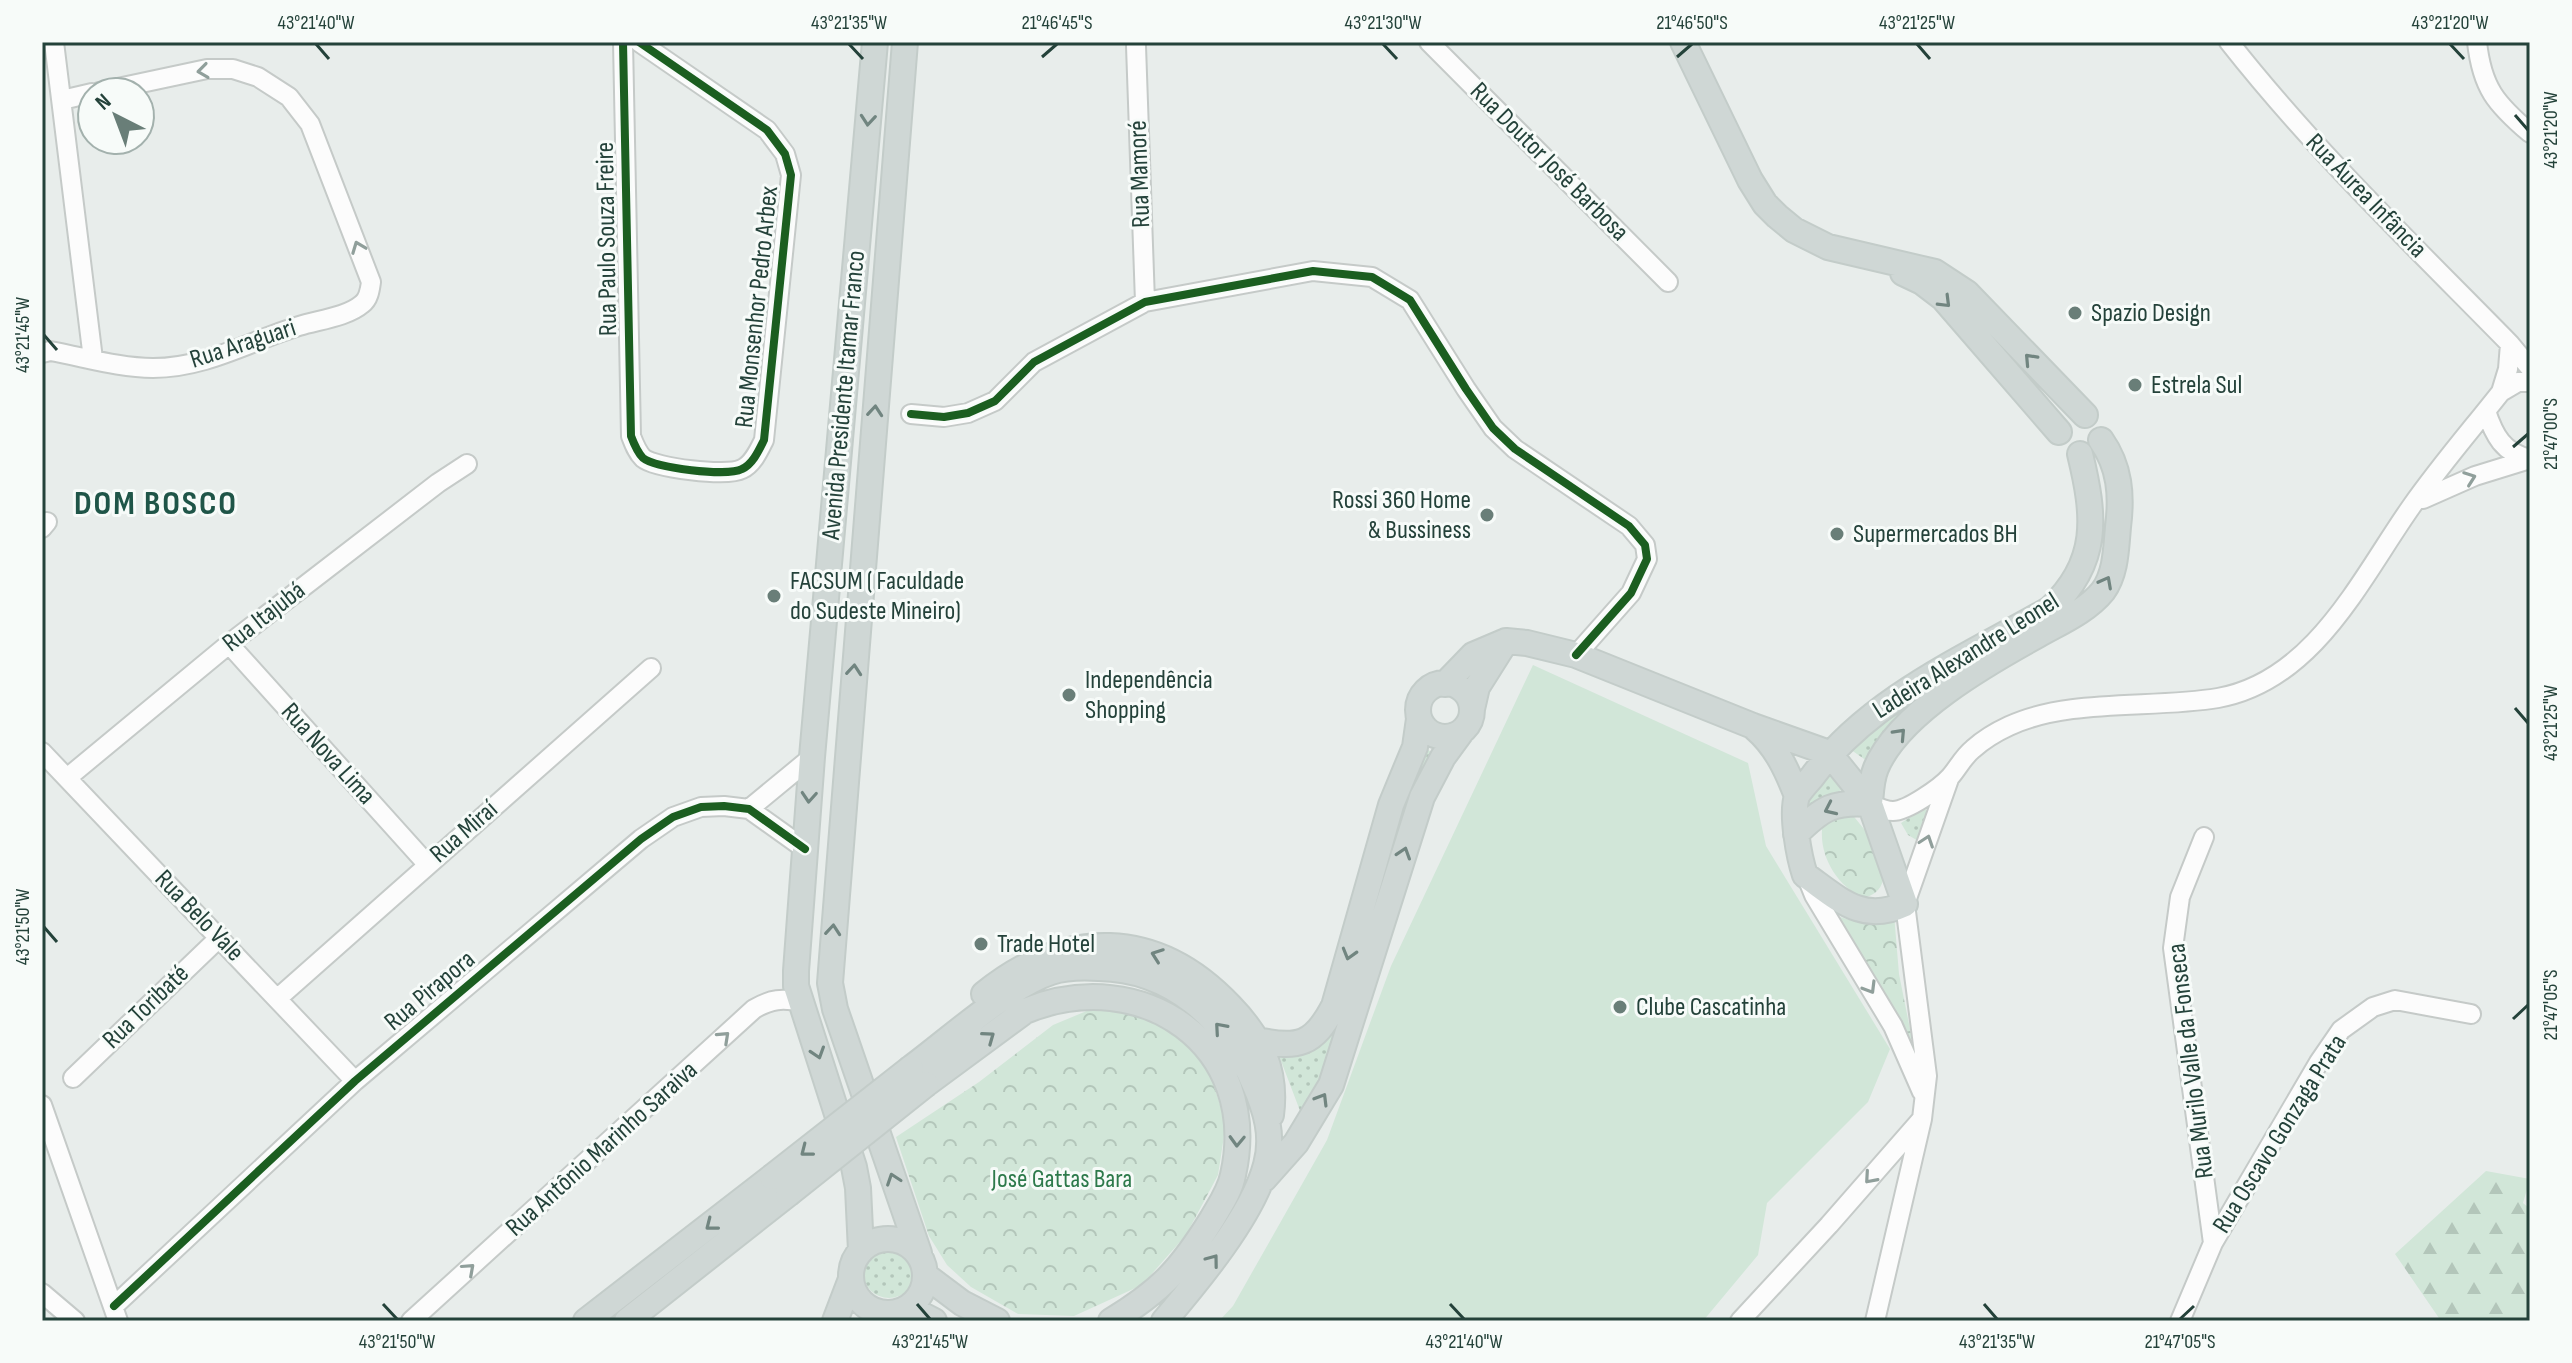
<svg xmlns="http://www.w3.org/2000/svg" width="2572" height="1363" viewBox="0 0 2572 1363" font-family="'Sofia Sans Condensed',sans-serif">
  <defs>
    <pattern id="grass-dots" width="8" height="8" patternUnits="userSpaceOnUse" patternTransform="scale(2)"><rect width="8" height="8" fill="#d1e6d8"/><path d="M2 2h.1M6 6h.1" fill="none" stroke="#b3c6ba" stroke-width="1.8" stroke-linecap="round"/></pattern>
    <pattern id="forest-firs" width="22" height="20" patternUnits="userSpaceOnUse" patternTransform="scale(2)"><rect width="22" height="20" fill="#d1e6d8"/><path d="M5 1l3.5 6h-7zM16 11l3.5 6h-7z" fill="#b3c6ba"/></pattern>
    <pattern id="park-crowns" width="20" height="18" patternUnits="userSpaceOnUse" patternTransform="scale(2)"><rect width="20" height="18" fill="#d1e6d8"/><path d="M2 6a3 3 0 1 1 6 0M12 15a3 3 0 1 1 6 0" fill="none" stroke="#b3c6ba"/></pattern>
  </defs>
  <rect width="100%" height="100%" fill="#e8edeb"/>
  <!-- grass -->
  <path fill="url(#grass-dots)" d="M1936 688 1867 761 1847 747 1867 731Z
    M1424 747 1434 754 1326 1081 1302 1116 1278 1053 1314 1045 1400 806Z
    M1827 767 1843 789 1806 808 1807 803Z
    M1924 808 1928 812 1920 842 1908 835 1901 823Z
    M863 1272a26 26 0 1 1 52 0a26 26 0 1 1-52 0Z"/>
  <!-- forest -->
  <path fill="url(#forest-firs)" d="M2486 1171 2530 1179 2523 1203 2530 1209V1321H2441L2395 1254Z"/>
  <!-- park -->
  <path fill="url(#park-crowns)" d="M1851 813 1868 834 1883 880C1881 890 1873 896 1863 898 1833 884 1814 847 1825 815Z
    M1894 914 1899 974 1912 1039 1908 1041 1837 919 1840 917C1860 924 1875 924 1894 914Z
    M1089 1010H1129L1178 1035 1209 1071 1226 1123 1218 1175 1186 1235 1142 1285 1074 1316 1018 1314 971 1287 947 1265 929 1236 896 1137 979 1082 1053 1025Z"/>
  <!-- garden -->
  <path fill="#d1e6d8" d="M1533 665 1748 763 1766 846 1890 1049 1868 1102 1767 1203 1758 1255 1703 1321H1219L1233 1306 1327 1140 1391 966Z"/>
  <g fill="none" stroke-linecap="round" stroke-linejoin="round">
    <!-- minor casing -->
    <g stroke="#c5cac8" stroke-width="22">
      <path id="minor" d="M54 42 93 359
        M623 42 631 436C634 444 637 452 643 458 655 468 727 477 742 469 753 464 759 450 764 440L791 175 785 154 767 130 639 42
        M1429 42 1668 282
        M2229 42C2314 150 2414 246 2510 344L2530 368
        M2477 42C2482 88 2496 104 2530 133
        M1136 46 1145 302
        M62 100 92 93
        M42 353 50 351C84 357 119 368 153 368 206 368 250 341 299 326 318 320 347 317 362 304 369 299 370 289 371 282L310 124 289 97 258 77 233 69H207L99 92
        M2501 392 2508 369 2510 344
        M2486 411C2494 435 2503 453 2530 459
        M911 414 944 417 968 413 995 401 1034 362 1145 302 1313 271 1372 277 1410 300 1466 389 1493 428 1515 449 1629 526 1645 545 1647 559 1631 593 1576 655
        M2423 499 2475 476 2530 459
        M42 528 47 522
        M229 644 427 864
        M42 752 355 1081
        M67 778 229 644 438 483 467 464
        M1870 804C1877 807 1885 811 1893 811 1907 811 1940 788 1950 777 1958 768 1963 757 1973 749 1983 740 1996 732 2009 726 2069 698 2152 709 2218 698 2314 681 2361 578 2411 507 2439 467 2471 430 2501 392L2518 382H2530
        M749 809 812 757
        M2204 837 2180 897 2173 948 2213 1243
        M1806 875 1814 895 1893 1026 1922 1092
        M278 998 651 668
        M73 1078 220 937
        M42 1105 118 1321
        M42 1293 75 1321
        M114 1306 355 1081 641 839 673 817 701 807 724 806 749 809 805 849
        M411 1321 754 1009C771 999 782 998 802 1002
        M1740 1321 1829 1225 1920 1121
        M1875 1321 1922 1119 1927 1076 1905 904 1949 779
        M2180 1321 2213 1243 2319 1062 2341 1030 2373 1007 2395 1000 2471 1014"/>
    </g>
    <!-- major casing -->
    <g stroke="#c3ccc9" stroke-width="28">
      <path id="major" d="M905 42 830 983 835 1009 919 1253
        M1683 42 1750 180 1765 204 1777 216 1794 230 1828 247 1935 272 1967 293 2085 415
        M1903 273 1922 282 1943 298 2059 432
        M1418 710a27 27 0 1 1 54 0a27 27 0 1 1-54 0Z
        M1445 684 1473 655 1506 641 1527 643 1576 655 1753 726 1829 753 1870 804 1905 904C1862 924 1839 899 1805 875 1799 857 1791 814 1797 796 1800 790 1808 782 1812 777 1870 698 1967 657 2050 609 2100 562 2095 516 2080 454
        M1472 709 1477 687 1506 641
        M1755 728C1776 746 1787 770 1797 796
        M1870 804C1871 792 1871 780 1876 768 1899 713 1987 663 2038 635 2059 623 2087 611 2103 591 2116 573 2116 549 2118 527 2122 495 2120 467 2101 440
        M1796 834C1822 808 1834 801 1870 804
        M984 994C1066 928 1156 928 1230 1006 1261 1038 1277 1070 1271 1115
        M1257 1040C1298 1049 1314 1045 1334 1006L1391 805 1415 747 1419 719
        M911 1068C949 1040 1008 986 1051 972 1066 967 1083 967 1099 968 1171 969 1227 1019 1254 1083 1266 1110 1274 1136 1266 1165 1253 1215 1198 1281 1164 1321
        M926 1084 1025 1011C1142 963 1262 1045 1233 1175 1230 1191 1220 1205 1212 1219 1181 1269 1162 1290 1111 1321
        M1264 1179 1296 1143 1331 1085 1422 797 1443 757 1462 731
        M851 1276a37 37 0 1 1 74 0a37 37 0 1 1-74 0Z
        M861 1251 858 1188 854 1167 796 986V971L812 757 875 42
        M926 1276 962 1303 997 1321
        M909 1308 934 1321
        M586 1321 772 1177
        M627 1321 788 1194
        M835 1321 851 1279"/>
    </g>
    <!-- minor -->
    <use href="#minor" stroke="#fcfcfc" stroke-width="18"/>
    <!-- major -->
    <use href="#major" stroke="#cfd7d5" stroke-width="24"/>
    <!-- major-bridge casing -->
    <g stroke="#c3ccc9" stroke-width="28" stroke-linecap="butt">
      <path id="major-bridge" d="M772 1177 911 1068
        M788 1194 926 1084"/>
    </g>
    <!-- major-bridge -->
    <use href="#major-bridge" stroke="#cfd7d5" stroke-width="24"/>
    <!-- cycleway casing -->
    <g stroke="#f7fbf9" stroke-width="13">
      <path id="cycleway" d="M623 42 631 436C634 444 637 452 643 458 655 468 727 477 742 469 753 464 759 450 764 440L791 175 785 154 767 130 639 42
        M911 414 944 417 968 413 995 401 1034 362 1145 302 1313 271 1372 277 1410 300 1466 389 1493 428 1515 449 1629 526 1645 545 1647 559 1631 593 1576 655
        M114 1306 355 1081 641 839 673 817 701 807 724 806 749 809 805 849"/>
    </g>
    <!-- cycleway -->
    <use href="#cycleway" stroke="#1b5e20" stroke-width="8"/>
  </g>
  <!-- one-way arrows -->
  <defs><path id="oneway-chevron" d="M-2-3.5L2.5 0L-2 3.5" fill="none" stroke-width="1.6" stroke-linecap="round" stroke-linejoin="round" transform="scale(2)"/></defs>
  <g stroke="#909f9b">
    <use href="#oneway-chevron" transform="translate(203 71) rotate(172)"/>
    <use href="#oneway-chevron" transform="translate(358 247) rotate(-111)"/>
    <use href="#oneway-chevron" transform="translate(2470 478) rotate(-20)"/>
    <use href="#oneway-chevron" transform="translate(1927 841) rotate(-71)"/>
    <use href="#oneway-chevron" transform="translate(1870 988) rotate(59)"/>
    <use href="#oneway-chevron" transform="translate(724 1037) rotate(-43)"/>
    <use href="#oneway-chevron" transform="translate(1870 1178) rotate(131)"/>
    <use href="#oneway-chevron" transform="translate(469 1269) rotate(-42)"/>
  </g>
  <g stroke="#718580">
    <use href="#oneway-chevron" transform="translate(868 120) rotate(95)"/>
    <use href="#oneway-chevron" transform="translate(1945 302) rotate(45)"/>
    <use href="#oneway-chevron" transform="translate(2030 359) rotate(-133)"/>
    <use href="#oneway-chevron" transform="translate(875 411) rotate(-85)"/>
    <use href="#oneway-chevron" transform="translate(2106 582) rotate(-62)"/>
    <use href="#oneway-chevron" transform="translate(854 670) rotate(-85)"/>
    <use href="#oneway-chevron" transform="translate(1900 734) rotate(-47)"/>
    <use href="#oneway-chevron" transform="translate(809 797) rotate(94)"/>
    <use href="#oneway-chevron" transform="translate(1830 809) rotate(155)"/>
    <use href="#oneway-chevron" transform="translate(1404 853) rotate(-72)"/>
    <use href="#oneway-chevron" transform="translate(833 930) rotate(-85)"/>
    <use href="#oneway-chevron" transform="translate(1349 954) rotate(106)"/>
    <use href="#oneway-chevron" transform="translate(1157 955) rotate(-160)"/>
    <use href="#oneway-chevron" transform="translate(1220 1028) rotate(-131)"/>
    <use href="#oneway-chevron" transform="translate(989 1037) rotate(-36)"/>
    <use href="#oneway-chevron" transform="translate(818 1053) rotate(72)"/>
    <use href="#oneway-chevron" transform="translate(1322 1099) rotate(-59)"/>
    <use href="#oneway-chevron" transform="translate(1237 1141) rotate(92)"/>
    <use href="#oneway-chevron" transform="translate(806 1151) rotate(142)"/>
    <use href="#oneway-chevron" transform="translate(893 1179) rotate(-109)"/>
    <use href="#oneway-chevron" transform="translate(711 1225) rotate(142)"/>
    <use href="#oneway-chevron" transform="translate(1213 1260) rotate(-53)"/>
  </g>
  <!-- ticks -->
  <path fill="none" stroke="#24423a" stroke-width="3" d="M316 44 329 59M849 44 863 59M1383 44 1397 59M1917 44 1930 59M2450 44 2464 59M1042 57 1057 44M1677 57 1692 44M2515 115 2528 130M44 335 57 350M2513 447 2528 434M2515 708 2528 723M44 927 57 942M2513 1019 2528 1005M383 1304 397 1319M917 1304 930 1319M1450 1304 1464 1319M1984 1304 1997 1319M2180 1319 2194 1306"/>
  <!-- markers -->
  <g fill="#697e78" stroke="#f7fbf9" stroke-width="3">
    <circle cx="2075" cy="313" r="8"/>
    <circle cx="2135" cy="385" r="8"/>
    <circle cx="1487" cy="515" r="8"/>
    <circle cx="1837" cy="534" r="8"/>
    <circle cx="774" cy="596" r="8"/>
    <circle cx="1069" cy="695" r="8"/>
    <circle cx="981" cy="944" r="8"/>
    <circle cx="1620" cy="1007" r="8"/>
  </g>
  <g text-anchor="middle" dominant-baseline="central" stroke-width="6" stroke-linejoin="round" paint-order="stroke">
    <!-- street labels -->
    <g font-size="26" fill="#24423a" stroke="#f7fbf9">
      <text transform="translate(1549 162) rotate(45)">Rua Doutor José Barbosa</text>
      <text transform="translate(1140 174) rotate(-92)">Rua Mamoré</text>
      <text transform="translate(2366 196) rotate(46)">Rua Áurea Infância</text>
      <text transform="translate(607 239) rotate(-91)">Rua Paulo Souza Freire</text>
      <text transform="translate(757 307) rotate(-84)">Rua Monsenhor Pedro Arbex</text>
      <text transform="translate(243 344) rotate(-18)">Rua Araguari</text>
      <text transform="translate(844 395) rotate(-85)">Avenida Presidente Itamar Franco</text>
      <text transform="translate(264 617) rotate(-38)">Rua Itajubá</text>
      <text transform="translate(1966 656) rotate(-32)">Ladeira Alexandre Leonel</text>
      <text transform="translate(328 754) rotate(48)">Rua Nova Lima</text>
      <text transform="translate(464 832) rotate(-41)">Rua Miraí</text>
      <text transform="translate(199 916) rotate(46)">Rua Belo Vale</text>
      <text transform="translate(430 991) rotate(-40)">Rua Pirapora</text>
      <text transform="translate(146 1007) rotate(-44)">Rua Toribaté</text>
      <text transform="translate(2191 1061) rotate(-97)">Rua Murilo Valle da Fonseca</text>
      <text transform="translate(2280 1134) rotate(-58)">Rua Oscavo Gonzaga Prata</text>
      <text transform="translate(602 1149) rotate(-42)">Rua Antônio Marinho Saraiva</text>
    </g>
    <!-- poi labels -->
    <g font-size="26" fill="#24423a" stroke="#f7fbf9" text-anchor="start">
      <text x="2091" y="313">Spazio Design</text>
      <text x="2151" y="385">Estrela Sul</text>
      <text x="1471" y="500" text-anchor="end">Rossi 360 Home<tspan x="1471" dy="30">&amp; Bussiness</tspan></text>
      <text x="1853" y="534">Supermercados BH</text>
      <text x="790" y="581">FACSUM ( Faculdade<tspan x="790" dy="30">do Sudeste Mineiro)</tspan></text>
      <text x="1085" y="680">Independência<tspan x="1085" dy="30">Shopping</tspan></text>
      <text x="997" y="944">Trade Hotel</text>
      <text x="1636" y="1007">Clube Cascatinha</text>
    </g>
    <!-- park labels -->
    <g font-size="26" fill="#2d7a4b" stroke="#f7fbf9">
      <text x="1062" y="1179">José Gattas Bara</text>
    </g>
    <!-- district labels -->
    <g font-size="34" font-weight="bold" letter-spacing="2" fill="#1f5548" stroke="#f7fbf9">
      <text x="156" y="503">DOM BOSCO</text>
    </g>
  </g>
  <!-- border -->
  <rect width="2572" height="1363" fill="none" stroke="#f7fbf9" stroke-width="88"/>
  <!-- north arrow -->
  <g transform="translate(116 116) rotate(318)"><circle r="38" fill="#f7fbf9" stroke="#a3b1ad" stroke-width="2"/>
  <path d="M0-6L14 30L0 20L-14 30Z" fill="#697e78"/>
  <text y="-12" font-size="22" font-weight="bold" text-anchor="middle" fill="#24423a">N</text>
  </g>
  <rect x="44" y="44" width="2484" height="1275" fill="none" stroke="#24423a" stroke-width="3"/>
  <g font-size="20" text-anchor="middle" fill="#24423a">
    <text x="316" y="29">43°21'40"W</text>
    <text x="849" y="29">43°21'35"W</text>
    <text x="1057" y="29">21°46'45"S</text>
    <text x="1383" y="29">43°21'30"W</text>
    <text x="1692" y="29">21°46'50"S</text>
    <text x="1917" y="29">43°21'25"W</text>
    <text x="2450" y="29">43°21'20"W</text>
    <text transform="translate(2550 130) rotate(-90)" y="7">43°21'20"W</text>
    <text transform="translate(22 335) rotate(-90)" y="7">43°21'45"W</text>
    <text transform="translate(2550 434) rotate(-90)" y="7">21°47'00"S</text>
    <text transform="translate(2550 723) rotate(-90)" y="7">43°21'25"W</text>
    <text transform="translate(22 927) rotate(-90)" y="7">43°21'50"W</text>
    <text transform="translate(2550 1005) rotate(-90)" y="7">21°47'05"S</text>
    <text x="397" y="1348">43°21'50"W</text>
    <text x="930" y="1348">43°21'45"W</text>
    <text x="1464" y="1348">43°21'40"W</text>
    <text x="1997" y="1348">43°21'35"W</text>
    <text x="2180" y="1348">21°47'05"S</text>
  </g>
</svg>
